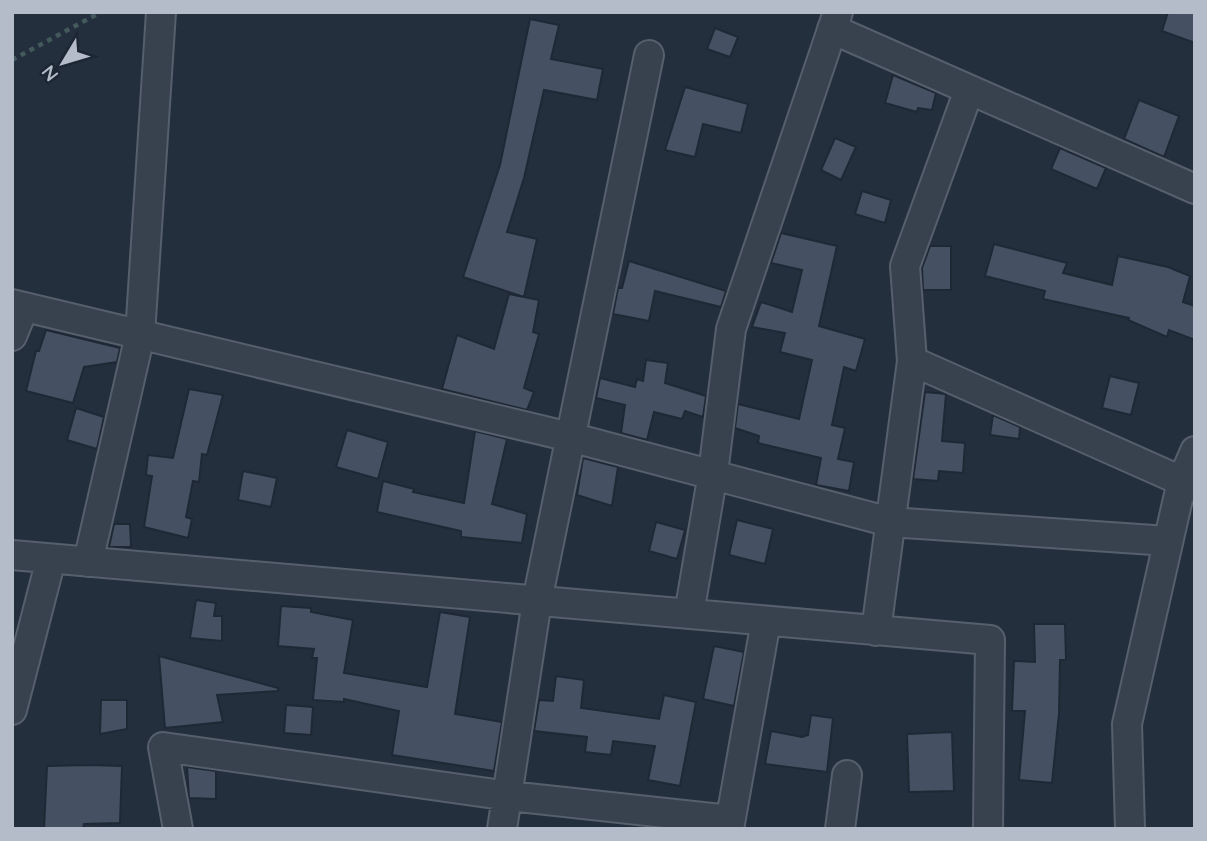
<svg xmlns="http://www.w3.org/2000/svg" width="1207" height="841" viewBox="0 0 1207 841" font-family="Quicksand,sans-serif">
  <rect width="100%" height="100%" fill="#242f3e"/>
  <!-- building -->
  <path fill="#455162" stroke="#1f2835" stroke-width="2" d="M1168 12H1195V43L1162 31Z
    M530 19 559 25 551 59 603 69 597 100 544 90 524 178 507 232 537 239 524 297 463 277 500 165Z
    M715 28 738 37 730 57 707 49Z
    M893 75 936 93 932 110 918 108 917 112 885 103Z
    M685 87 748 104 741 133 703 124 695 157 665 150Z
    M1139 100 1179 116 1164 157 1124 139Z
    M835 138 856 147 841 180 821 170Z
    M1060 148 1106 168 1097 189 1051 169Z
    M862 191 891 200 885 223 855 214Z
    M781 233 837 246 819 326 865 339 856 371 844 367 832 425 845 428 838 459 854 462 849 491 816 485 821 458 758 443 759 436 735 428 738 404 799 419 812 360 780 352 785 333 752 327 761 302 792 312 802 270 771 263Z
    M994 244 1067 263 1063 273 1112 285 1118 256 1168 267 1190 276 1183 302 1195 306V340L1169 330 1167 337 1128 320 1129 318 1043 299 1045 291 985 276Z
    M930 246H951V290H923L922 268Z
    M629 261 726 291 721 307 655 291 649 321 613 314 618 288H622Z
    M509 294 539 300 533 332 539 334 524 388 534 392 527 410 442 389 457 335 494 349Z
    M46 330 120 348 117 362 84 367 73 403 26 391 36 351H39Z
    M646 360 668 363 665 383 706 396 703 417 685 411 682 419 654 412 647 440 621 433 625 405 596 398 600 378 635 387 637 379 643 381Z
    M1110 376 1139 383 1131 415 1102 408Z
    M189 389 223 395 207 455 202 454 199 482 193 481 186 517 192 519 188 538 144 527 152 476 146 475 148 455 173 458Z
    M925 392 946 394 942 441 965 443 963 473 939 471 938 481 913 479Z
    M76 408 104 417 97 449 67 440Z
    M993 415 1020 427 1019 439 990 435Z
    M347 430 388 442 378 479 336 467Z
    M475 431 507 439 492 504 527 514 522 543 461 537V531L377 512 383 481 414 489 413 492 464 503Z
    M583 458 618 467 612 506 577 495Z
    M243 471 277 478 271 507 238 500Z
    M737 520 773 529 765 564 729 555Z
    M656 522 685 530 677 559 649 551Z
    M114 524H130L131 547H109Z
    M196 600 216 603 214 616H222V641L190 638Z
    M281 606 311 608V612L353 620 344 673 427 687 440 612 470 617 455 714 502 722 494 771 392 755 399 711 344 699V702L313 700 317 658H312L314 649 278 646Z
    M1034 624H1065L1066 660H1060L1059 713 1052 783 1019 780 1025 711H1012L1014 661 1035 662Z
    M714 646 744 652 734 706 703 699Z
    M159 656 278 688V691L217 695 223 722 165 728Z
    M556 676 584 680 581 708 659 719 664 695 696 702 680 786 648 780 655 746 613 741 611 755 585 752 587 737 534 731 539 700 553 701Z
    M101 700H127V729L100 734Z
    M286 705 313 707 311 735 284 733Z
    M811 715 833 718 827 772 765 764 771 731 802 737 808 735Z
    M952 732 954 791 909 792 907 734Z
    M89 765 122 766 120 823 84 824 83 829H44L47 766Z
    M187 767 216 771V799L189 798Z"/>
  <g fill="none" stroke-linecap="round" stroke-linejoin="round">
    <!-- minor casing -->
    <g stroke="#565f6c" stroke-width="32">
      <path id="minor" d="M832 29 1195 189
        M12 304 570 437 890 522 1168 541
        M12 336 24 307
        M912 361 1195 487
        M12 555 990 640 988 829
        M88 562 140 335 161 12
        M689 614 713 473 731 329 838 12
        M876 631 912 361 905 266 969 90
        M12 710 51 559
        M178 829 163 747 509 796 730 820
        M502 829 537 601 649 55
        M729 829 766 621
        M840 829 847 775
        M1130 829 1127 724 1182 481 1195 451"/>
    </g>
    <!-- path -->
    <path stroke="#44595c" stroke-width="4.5" stroke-dasharray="5 5" stroke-linecap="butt" d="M12 60 101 12"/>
    <!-- minor -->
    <use href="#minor" stroke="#38414e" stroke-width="28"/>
  </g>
  <!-- border -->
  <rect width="1207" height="841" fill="none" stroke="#b4bcc9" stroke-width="28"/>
  <!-- north arrow -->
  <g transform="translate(63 63) rotate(232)" stroke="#1d2633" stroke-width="5" paint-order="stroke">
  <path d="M0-5L12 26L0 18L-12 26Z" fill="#b4bcc9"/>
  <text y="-10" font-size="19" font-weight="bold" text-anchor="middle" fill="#b4bcc9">N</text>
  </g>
</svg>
